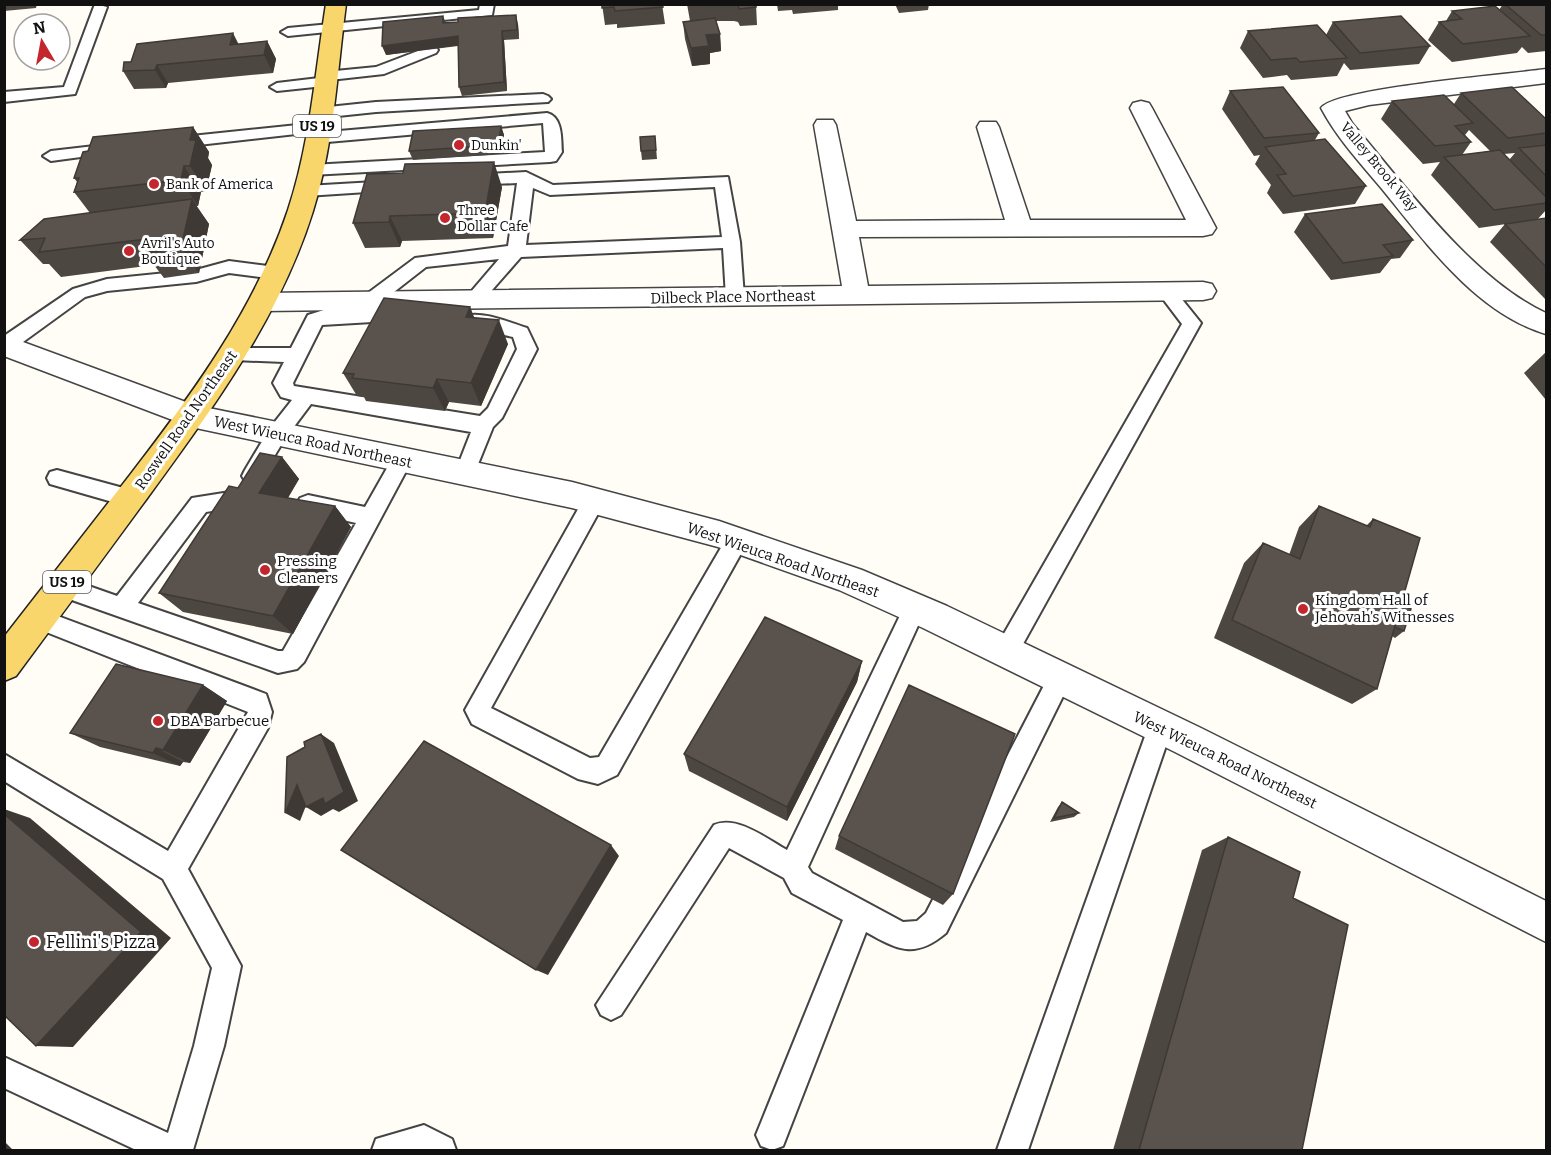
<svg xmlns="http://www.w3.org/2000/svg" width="1551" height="1155" viewBox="0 0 1551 1155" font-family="Bitter,serif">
  <rect width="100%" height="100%" fill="#fffdf5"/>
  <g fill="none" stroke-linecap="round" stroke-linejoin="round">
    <!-- service casing -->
    <g stroke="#444" stroke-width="4">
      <path id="service" d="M95 4 107 7 75 94 4 102V92L64 87Z
        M480 4H494L492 15 288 36 281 32 288 28 479 10Z
        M431 46 436 47 438 50 436 53 384 74 330 80 329 85 324 86 277 91 270 87 277 83 319 78 320 73 325 72 376 67Z
        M543 94 548 96 551 99 548 102 376 112 319 118 311 113 319 108 376 102Z
        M547 113C563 117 561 139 562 152L556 161 550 162 311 175 303 170 311 165 545 152 543 123 316 143 308 138 316 133Z
        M317 123 323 125 325 128 323 131 172 148 164 143 172 138Z
        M112 144 118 146 120 149 118 152 51 161 43 156 51 151Z
        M526 172 553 185 728 177 740 242 744 297 741 302H729L726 297 723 248 521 257 479 305H467L464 300 499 259 426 267 385 299 392 300 395 305 389 321 322 325 293 383 294 386 480 416 488 408 517 349 513 337 464 326 462 321 464 316C484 311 508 322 527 328L537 349 502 418 493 427 472 479 465 481 458 479 455 473 471 432 311 404 284 440 263 475 266 480 262 486 255 488 248 486 242 476 245 470 270 428 292 400 281 397 273 383 284 362 234 360 227 358 224 353 227 348H291L308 315 327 309H375L377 305 364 306 361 301 364 296 415 258 508 246 517 183 470 185 462 180 470 175ZM715 187 722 237 526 245 533 188 550 195Z
        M392 181 398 182 400 186 398 190 306 196 298 191 306 186Z
        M229 261 276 267 285 273 276 279 229 273 196 282 107 291 85 297 12 350 4 352V336L73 289 107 279 196 270Z
        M1166 285 1172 287 1201 323 1014 660 1006 663 998 660 994 652 998 644 1182 324 1157 291 1160 287Z
        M402 452 409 454 412 460 304 662 297 669 278 673 55 594 52 587 55 580 63 577 117 596 192 498 249 489 257 492 260 498 257 504 206 512 138 603 278 651H283L356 523 300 510 297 504 300 498 308 495 365 507 395 454Z
        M57 470 138 492 141 498 138 504 130 507 50 484 47 478 50 472Z
        M594 492 602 495 605 501 491 708 590 758 599 757 729 534 737 532 745 534 748 541 617 775 598 784 578 779 472 724 465 710 586 495Z
        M915 598 923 601 926 608 808 867 812 873 903 922 917 921 926 913 1052 670 1060 667 1068 670 1072 678 946 933C915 959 898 950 866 932L783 1146 772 1150 761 1146 756 1135 843 920 792 893 784 878 729 848 621 1015 611 1020 601 1015 596 1005 714 825C737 815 767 839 787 850L907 601Z
        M39 609 266 694 272 712 268 728 188 869 241 966 224 1046 193 1150H136L4 1088V1057L168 1133 194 1046 212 968 163 879 4 781V754L168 851 248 712 31 626 27 619 31 612Z
        M1160 716 1169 720 1172 728 1028 1150H997L1148 728 1151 720Z
        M424 1125 452 1139 456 1150H372L376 1139Z"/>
    </g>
    <!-- minor casing -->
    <g stroke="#444" stroke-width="3">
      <path id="minor" d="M1546 69V83L1369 105 1345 111 1352 123C1405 185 1472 279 1546 313V334C1476 313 1426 243 1382 189 1360 163 1337 138 1321 108 1334 88 1512 74 1546 69Z
        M1141 101 1149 103 1152 108 1216 228 1212 234 1203 236 859 237 868 286 1203 282 1212 284 1216 291 1212 298 1203 300 262 311 253 309 249 302 253 295 262 293 842 286 814 125 817 120H833L836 125 856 221 1005 220 977 127 980 122H996L999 127 1030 220H1186L1130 108 1133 103Z"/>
    </g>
    <!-- tertiary casing -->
    <g stroke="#444" stroke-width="3">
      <path id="tertiary" d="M4 335 194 405 572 482 719 521 862 570 947 606 1201 728 1546 901V942L1175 752 923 628 839 590 718 547 572 508 191 427 4 356Z"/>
    </g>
    <!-- primary casing -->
    <g stroke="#222" stroke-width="3">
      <path id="primary" d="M326 4H346C337 73 334 144 313 211 280 317 213 408 148 497 104 557 60 617 16 676L4 681V637C46 583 88 529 130 475 193 393 255 309 288 210 310 144 315 73 326 4Z"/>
    </g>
    <!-- service -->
    <use href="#service" fill="#fff" fill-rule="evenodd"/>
    <!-- minor -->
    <use href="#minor" fill="#fff" fill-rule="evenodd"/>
    <!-- tertiary -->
    <use href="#tertiary" fill="#fff" fill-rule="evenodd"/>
    <!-- primary -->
    <use href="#primary" fill="#f9d66b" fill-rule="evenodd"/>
  </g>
  <!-- wall -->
  <path fill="#4d4742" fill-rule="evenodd" d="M4 4H37L36 8 4 11Z
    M602 4H662L665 24 617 28V24L605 25Z
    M687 4H756L757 25 740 26 738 22 734 21H716L720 34 721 51 710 53V64L692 66 685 39 683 22 690 21Z
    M777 4H838V10L793 14 792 10 778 11Z
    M864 4H881L865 6Z
    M895 4H929L928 10 899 13Z
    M1503 4H1546V51L1528 53 1522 47 1517 53 1452 62 1428 40 1439 22 1446 21 1452 11 1499 10Z
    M443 16 446 23 518 24 519 39 504 40 507 91 462 96 459 87 458 46 386 55Z
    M1333 22 1430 46 1419 64 1350 70 1344 63 1337 76 1291 80 1287 75 1263 78 1240 48 1248 31 1326 35Z
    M267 41 276 59 273 73 168 83 166 88 134 89 123 71 238 44Z
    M1230 91 1319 133 1315 140 1366 186 1355 204 1283 214 1267 193 1271 185 1255 164 1260 155 1254 156 1222 109Z
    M1461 93 1546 119V210L1537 220 1546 218V300L1490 242 1505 224 1513 223 1479 228 1431 175 1440 162 1423 164 1381 119 1392 101 1454 104ZM1469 130 1490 151 1462 155 1471 142 1465 135ZM1515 153 1509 160 1504 154Z
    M501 126 504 135 502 150 489 151 488 155 413 160 409 151Z
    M193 127 209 152 208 158 212 165 206 191 201 192 198 206H196L209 224 199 273 164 278 154 265 61 277 49 264H43L20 240 90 213 74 192 77 182 74 178 88 151Z
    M655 136 657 159 642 160 641 151Z
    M502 187 493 238 402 241 400 247 365 248 353 223Z
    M1305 214 1413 240 1400 258 1391 259 1380 273 1331 280 1294 232Z
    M470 307 474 318 508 344 481 406 449 402 445 411 366 401 364 397 357 396 343 373Z
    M1546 352V400L1524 373Z
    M282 457 299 479 288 498 335 506 351 527 293 634 183 612 159 593 238 488Z
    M1319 506 1366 526 1373 519 1401 604 1404 631 1395 638 1392 636 1377 689 1352 704 1214 638 1244 563 1263 543 1289 555 1299 527Z
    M862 661 857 682 787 821 689 771 684 754Z
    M203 685 227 701 190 763 183 762 180 766 100 747 70 733Z
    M1062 802 1079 813 1074 817 1050 822 1058 807Z
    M839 836 953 894 943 905 835 849Z
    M1228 837 1293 898 1302 1150H1113L1202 850Z"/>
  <!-- shaded-wall -->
  <path fill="#3f3936" d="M516 15 518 24 519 39 517 30Z
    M502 31 504 40 507 91 504 82Z
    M233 33 242 51 230 45Z
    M720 34 721 51 710 53V64L692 66 691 48 706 35Z
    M458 36 461 45 386 55 382 46Z
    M267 41 276 59 273 73 264 55Z
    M157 65 168 83 166 88 155 70Z
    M501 126 504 135 502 150 499 141Z
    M193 127 209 152 208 158 212 165 206 191 190 166V140Z
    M486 142 489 151 488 155 485 146Z
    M494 162 502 187 493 238 485 213Z
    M184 166 201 192 198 206 181 180Z
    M192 199 209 224 199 273 181 248Z
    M390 216 402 241 400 247 389 222Z
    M470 307 480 332 466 317Z
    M499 320 508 344 481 406 471 383Z
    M437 379 449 402 445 411 433 388Z
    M282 457 299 479 278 514 259 493Z
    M335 506 351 527 293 634 273 616Z
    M862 661 857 682 787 821V807Z
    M203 685 227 701 190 763 163 750Z
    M321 734 334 743 358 801 339 812 333 809 321 816 306 807Z
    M156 748 183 762 180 766 153 753Z
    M297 785 311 793 300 821 285 813Z
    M4 809 30 818 171 938 73 1047 36 1046Z
    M611 845 619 856 548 975 536 970Z
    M4 1141 13 1150H4Z"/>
  <!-- building -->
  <path fill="#5a524d" stroke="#3f3936" stroke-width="1.5" d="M602 4H662L663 7 615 11 614 7 602 8Z
    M738 4H756V7L739 9Z
    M1505 4H1546V35H1541Z
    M1495 6 1530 36 1463 44 1439 22 1462 19 1452 11Z
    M516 15 517 30 502 31 504 82 459 87 458 36 382 46 383 22 443 16V23L458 22V18Z
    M1401 16 1430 46 1360 53 1333 22Z
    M715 18 720 34 706 35 709 46 691 48 683 22Z
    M1317 25 1347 58 1300 62 1296 58 1271 60 1248 31Z
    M233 33 230 45 267 41 264 55 157 65 155 70 123 71 124 62H131L137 44Z
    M1283 87 1319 133 1264 138 1230 91Z
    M1512 87 1546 119V133L1508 138 1461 93Z
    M1444 95 1473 123 1455 126 1471 142 1435 146 1392 101Z
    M501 126 499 141 486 142 485 146 409 151 413 131Z
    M193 127 190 140H196L190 166H184L181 180 74 192 79 178H74L83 152 88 151 93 137Z
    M655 136 656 150 641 151 640 137Z
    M1325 139 1366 186 1293 196 1277 175 1286 174 1265 147Z
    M1546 145V176L1519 148Z
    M1500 150 1546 197V203L1494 210 1444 157Z
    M494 162 485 213 390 216 389 222 353 223 367 174 403 173 405 164Z
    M192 199 181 248 144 253 148 239 39 252 45 238 20 240 44 219Z
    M1382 204 1413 240 1383 245 1393 256 1343 263 1305 214Z
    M1546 218V267L1505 224Z
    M384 298 470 307 466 317 499 320 471 383 437 379 433 388 352 378 354 374 343 373Z
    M260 453 282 457 259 493 335 506 273 616 159 593 229 486 238 488Z
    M1319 506 1370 527 1373 519 1420 538 1377 689 1232 620 1263 543 1300 559Z
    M1401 604 1411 609 1404 631 1395 627Z
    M765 617 862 661 787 807 684 754Z
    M116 664 203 685 163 750 156 748 153 753 70 733Z
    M909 685 1015 734 953 894 839 836Z
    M321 734 344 792 325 804 323 798 306 807 297 785 285 813 287 757 305 747 304 742Z
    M424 741 611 845 536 970 341 850Z
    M1062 802 1079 813 1054 818Z
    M4 814 141 932 36 1046 4 1015Z
    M1228 837 1300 872 1293 898 1348 925 1302 1150H1139Z"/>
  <!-- markers -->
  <g fill="#c4262e" stroke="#fff" stroke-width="2">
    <circle cx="459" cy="145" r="6"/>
    <circle cx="154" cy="184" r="6"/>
    <circle cx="445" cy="218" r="6"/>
    <circle cx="129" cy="251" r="6"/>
    <circle cx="265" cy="570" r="6"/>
    <circle cx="1303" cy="609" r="6"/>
    <circle cx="158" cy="721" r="6"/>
    <circle cx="34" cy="942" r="6"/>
  </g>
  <g text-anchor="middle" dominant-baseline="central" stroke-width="6" stroke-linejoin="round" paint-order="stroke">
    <!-- shield labels -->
    <g fill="#fff" stroke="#585858" stroke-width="1.5">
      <rect x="293" y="115" width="48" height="22" rx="4.5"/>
      <rect x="43" y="571" width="48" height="22" rx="4.5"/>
    </g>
    <g font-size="14" font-weight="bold" fill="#111">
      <text x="317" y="126">US 19</text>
      <text x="67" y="582">US 19</text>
    </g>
    <!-- far-poi labels -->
    <g font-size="14" fill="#111" stroke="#fff" text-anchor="start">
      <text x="471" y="145">Dunkin'</text>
      <text x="166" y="184">Bank of America</text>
      <text x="457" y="210">Three<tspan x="457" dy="16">Dollar Cafe</tspan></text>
      <text x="141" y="243">Avril's Auto<tspan x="141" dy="16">Boutique</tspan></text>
    </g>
    <!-- far-street labels -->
    <g font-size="14" fill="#111" stroke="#fff">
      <text transform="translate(1379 167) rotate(50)">Valley Brook Way</text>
    </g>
    <!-- street labels -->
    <g font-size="15" fill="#111" stroke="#fff">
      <text transform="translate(733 297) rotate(-1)">Dilbeck Place Northeast</text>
      <text transform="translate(186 420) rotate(-55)">Roswell Road Northeast</text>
      <text transform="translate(313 442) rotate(12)">West Wieuca Road Northeast</text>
      <text transform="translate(783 560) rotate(19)">West Wieuca Road Northeast</text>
      <text transform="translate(1225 760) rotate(26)">West Wieuca Road Northeast</text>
    </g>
    <!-- poi labels -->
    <g font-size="15" fill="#111" stroke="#fff" text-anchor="start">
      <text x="277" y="561">Pressing<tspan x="277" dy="17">Cleaners</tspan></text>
      <text x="1315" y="600">Kingdom Hall of<tspan x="1315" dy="17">Jehovah’s Witnesses</tspan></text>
      <text x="170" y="721">DBA Barbecue</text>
    </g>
    <!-- near-poi labels -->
    <g font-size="18" fill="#111" stroke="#fff" text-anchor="start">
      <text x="46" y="942">Fellini's Pizza</text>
    </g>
  </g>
  <!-- border -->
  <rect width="1551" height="1155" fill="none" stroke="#111111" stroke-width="12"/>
  <!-- north arrow -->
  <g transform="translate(42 42) rotate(350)"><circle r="28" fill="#ffffff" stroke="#a0a0a0" stroke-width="1.5"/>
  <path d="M0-4.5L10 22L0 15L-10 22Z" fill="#c4262e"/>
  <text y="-9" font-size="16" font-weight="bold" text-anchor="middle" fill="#111111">N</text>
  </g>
</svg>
